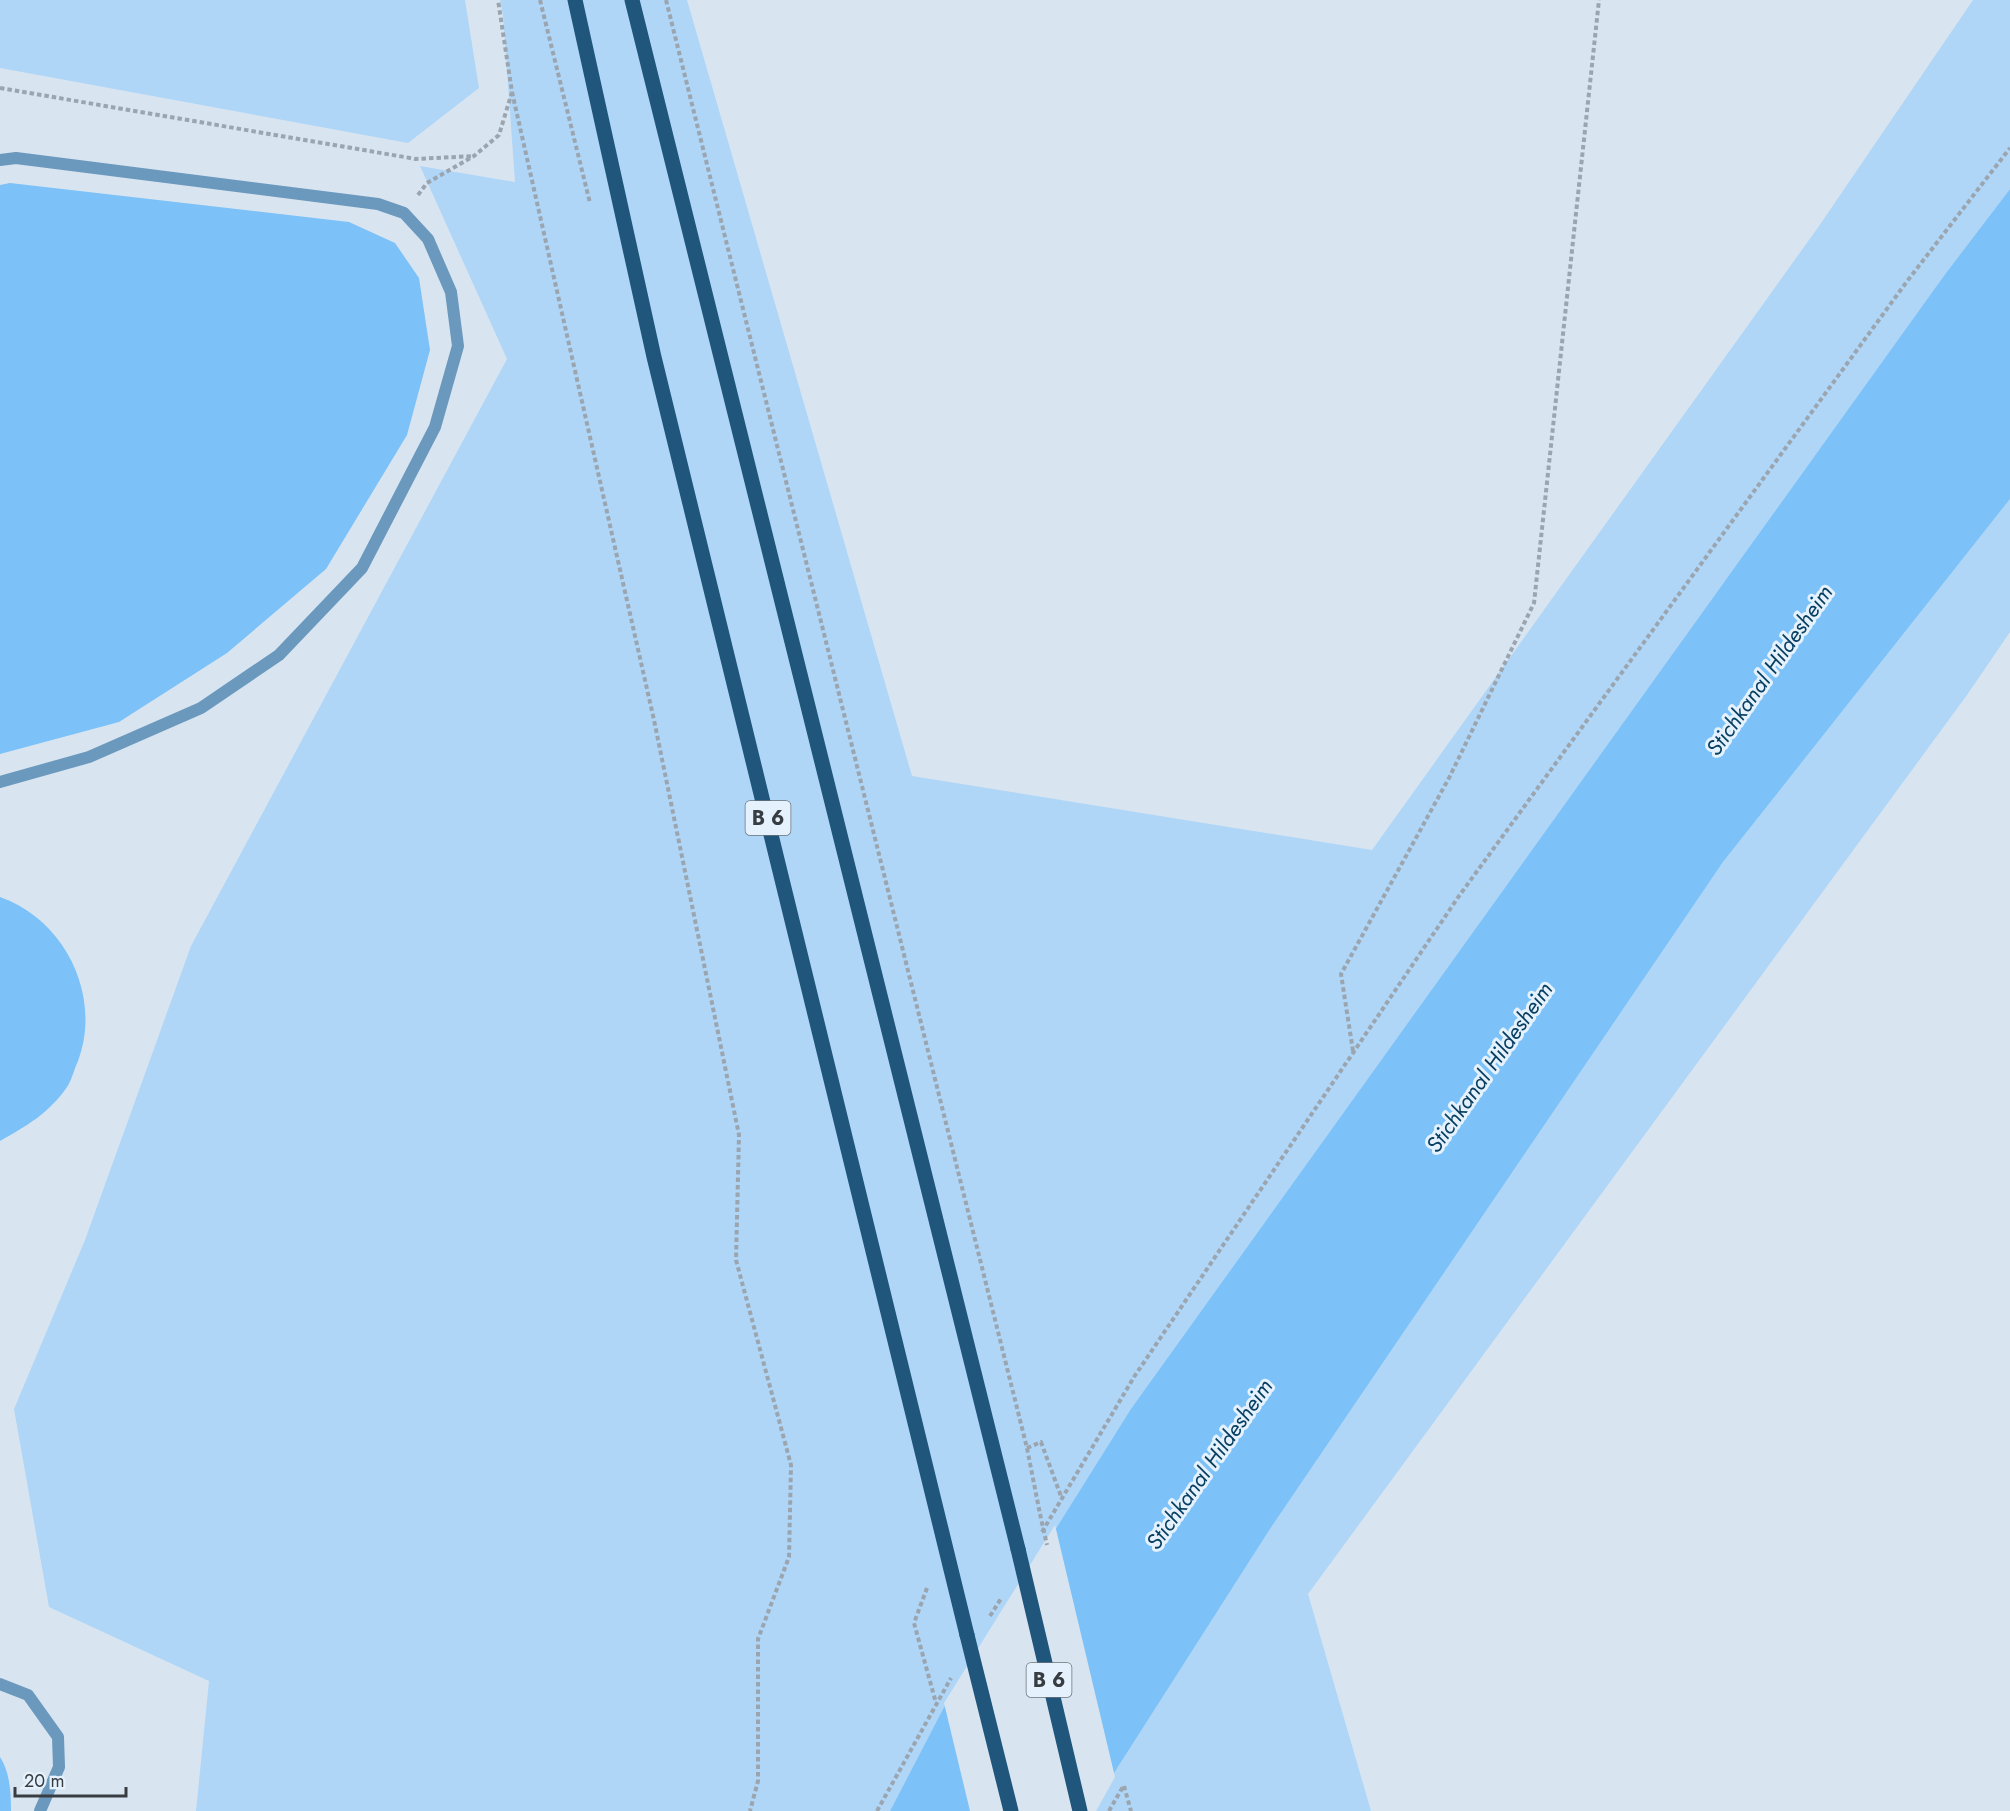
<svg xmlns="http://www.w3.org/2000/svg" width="2010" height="1811" viewBox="0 0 2010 1811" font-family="Jost,sans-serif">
  <rect width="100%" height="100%" fill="#d8e5f1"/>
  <!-- green -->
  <path fill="#afd6f7" d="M0 0H465L479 88 408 143 0 68Z
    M500 0H687L912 776 1372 850 1819 226 1973 0H2010V189L1946 273 991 1633 943 1709 890 1811H196L209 1681 49 1607 14 1409 85 1240 191 946 507 359 420 166 515 182 503 15Z
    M2010 499V632L1967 695 1308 1594 1371 1811H1092L1116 1770 1270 1529 1723 862Z"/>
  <!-- water -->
  <path fill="#7cc1f7" d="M10 183 349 222 395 243 419 278 430 350 407 435 326 569 227 653 119 722 0 754V185Z
    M2010 189V499L1723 862 1270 1529 1116 1770 1092 1811H890L943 1709 1131 1409 1946 273Z
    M0 897C66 920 102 997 78 1061 74 1069 72 1080 67 1087 48 1114 28 1125 0 1141Z
    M0 1757C10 1772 11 1793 11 1811H0Z"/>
  <!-- pier -->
  <path fill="#d8e5f1" d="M1055 1525 1115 1777 1096 1811H970L944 1703Z"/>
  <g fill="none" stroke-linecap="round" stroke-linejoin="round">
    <!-- path -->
    <path stroke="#9ba5af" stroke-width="4" stroke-dasharray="4.5 3" stroke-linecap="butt" d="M540 0 590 203
      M666 0 1027 1448 1040 1514
      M0 88 416 159 474 156
      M512 92 654 720 739 1135 736 1260 791 1465 789 1557 758 1639V1781L750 1811
      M418 195 427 183 474 156 499 135 512 92 498 0
      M1353 1051 1341 974 1449 778 1534 603 1599 0
      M1027 1448 1041 1442 1062 1499
      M1042 1532 1134 1377 1459 896 1908 280 2010 148
      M927 1588 914 1623 936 1703
      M990 1616 1002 1597
      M1124 1786 1131 1811
      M877 1811 951 1678
      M1109 1811 1124 1785"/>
    <!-- lane -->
    <path stroke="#6b98bd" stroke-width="12" d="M0 160 16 158 378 204 404 213 428 239 451 292 458 346 435 427 362 568 279 655 201 708 89 757 0 782
      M0 1684 28 1695 58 1737 59 1767 40 1811"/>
    <!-- primary -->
    <path stroke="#21567c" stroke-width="15" d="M575 0 654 357 967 1635
      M632 0 1018 1549"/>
    <!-- path-bridge -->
    <path stroke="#9ba5af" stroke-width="4" stroke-dasharray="4.5 3" stroke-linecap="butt" d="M1040 1514 1047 1545"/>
    <!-- primary-bridge -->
    <path stroke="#21567c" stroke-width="15" d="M1018 1549 1080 1811
      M967 1635 1011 1811"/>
  </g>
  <g text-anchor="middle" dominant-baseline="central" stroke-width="6" stroke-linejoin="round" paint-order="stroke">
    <!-- shield labels -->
    <g fill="#e5f2fe" stroke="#6c737a" stroke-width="1.5">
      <rect x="745.5" y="801" width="45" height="34" rx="4.5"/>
      <rect x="1026.5" y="1663" width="45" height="34" rx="4.5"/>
    </g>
    <g font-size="20" font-weight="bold" fill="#383d42">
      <text x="768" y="818">B 6</text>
      <text x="1049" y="1680">B 6</text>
    </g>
    <!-- water labels -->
    <g font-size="22" font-style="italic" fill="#083f61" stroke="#e5f2fe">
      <text transform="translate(1769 670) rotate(-55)">Stichkanal Hildesheim</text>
      <text transform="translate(1489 1067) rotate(-55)">Stichkanal Hildesheim</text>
      <text transform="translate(1209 1464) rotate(-55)">Stichkanal Hildesheim</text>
    </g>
  </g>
  <!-- scale -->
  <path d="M15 1787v9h111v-9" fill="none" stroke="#383d42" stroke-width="3"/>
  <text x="24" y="1787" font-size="18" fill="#383d42" stroke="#e5f2fe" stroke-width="4.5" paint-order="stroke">20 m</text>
</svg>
